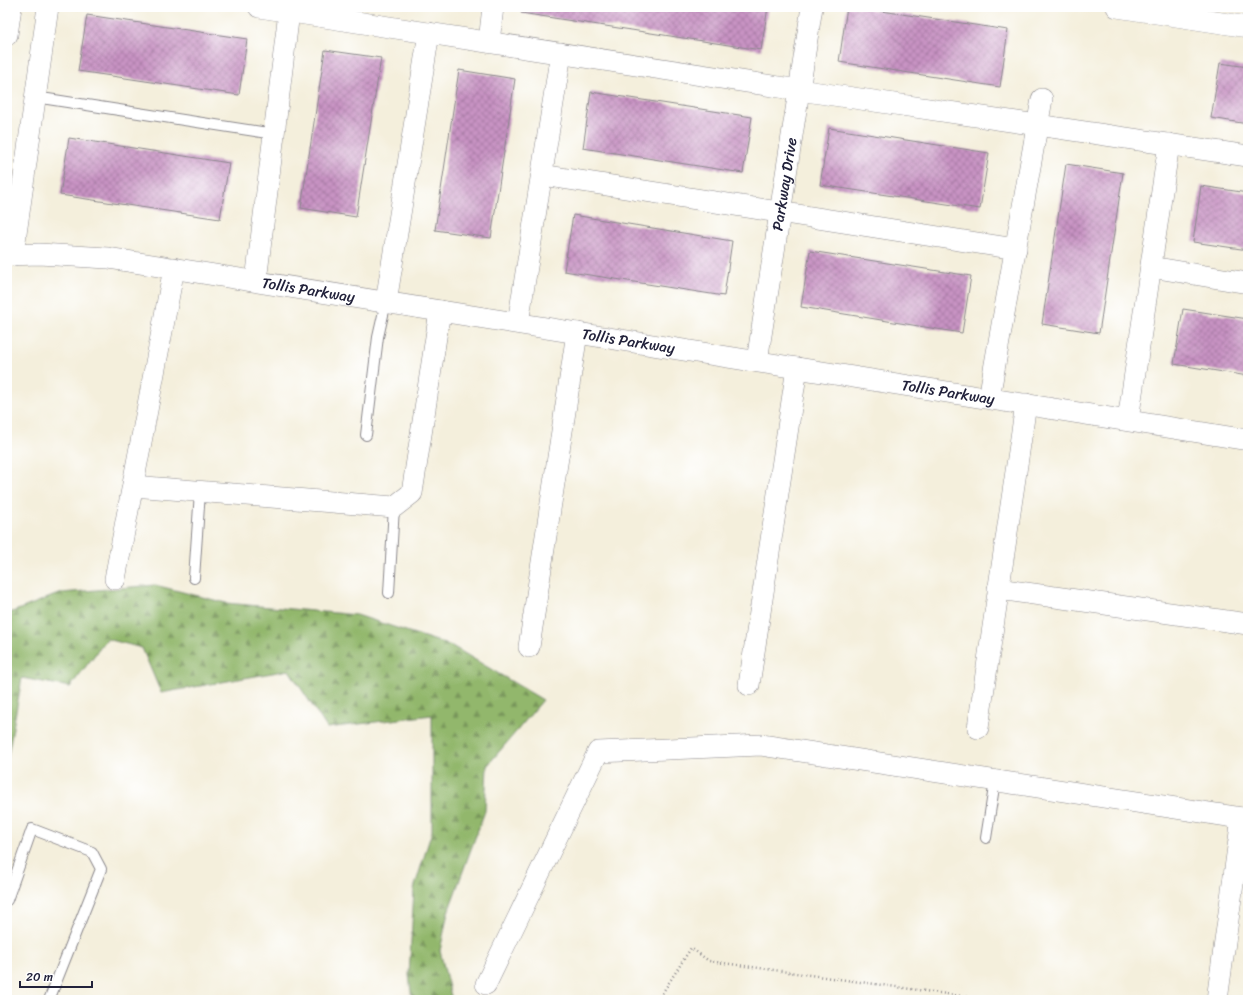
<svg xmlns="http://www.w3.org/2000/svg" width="1255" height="1007" viewBox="0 0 1255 1007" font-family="Sriracha,sans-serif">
  <defs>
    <pattern id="forest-firs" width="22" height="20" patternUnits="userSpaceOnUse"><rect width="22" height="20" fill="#92b76c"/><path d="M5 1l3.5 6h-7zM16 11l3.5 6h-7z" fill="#77945a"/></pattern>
    <pattern id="building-cross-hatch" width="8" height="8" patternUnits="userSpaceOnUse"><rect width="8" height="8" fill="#c893c3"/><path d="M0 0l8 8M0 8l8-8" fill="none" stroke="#a278a0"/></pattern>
  </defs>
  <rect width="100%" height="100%" fill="#fff"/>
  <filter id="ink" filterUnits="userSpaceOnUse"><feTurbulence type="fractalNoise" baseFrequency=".025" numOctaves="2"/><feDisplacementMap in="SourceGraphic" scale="8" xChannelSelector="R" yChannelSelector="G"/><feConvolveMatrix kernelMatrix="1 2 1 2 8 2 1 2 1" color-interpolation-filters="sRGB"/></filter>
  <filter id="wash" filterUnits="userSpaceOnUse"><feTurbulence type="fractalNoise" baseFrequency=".012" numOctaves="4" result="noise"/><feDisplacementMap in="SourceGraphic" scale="16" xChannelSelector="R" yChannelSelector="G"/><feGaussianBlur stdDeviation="0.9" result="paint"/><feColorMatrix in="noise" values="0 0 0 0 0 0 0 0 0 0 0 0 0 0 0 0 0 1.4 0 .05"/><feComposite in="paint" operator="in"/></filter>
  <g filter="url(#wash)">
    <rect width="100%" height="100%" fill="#f4efdc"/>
    <!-- forest -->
    <path fill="url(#forest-firs)" stroke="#5a6c54" d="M155 585 226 603 357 615 452 646 543 700 487 766 485 811 448 912 440 951 452 1000H412L409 975 414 889 432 831V715L327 728 289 670 161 693 142 648 107 639 70 687 22 678 7 761V614L61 593Z"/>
    <g id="blocks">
      <!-- building -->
      <path fill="url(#building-cross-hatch)" d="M522 7H768L761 50 521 13Z
        M847 7H855L1008 30 1000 87 839 62Z
        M87 15 247 39 239 95 78 71Z
        M325 50 381 58 356 217 301 208Z
        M1220 63 1248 67V124L1211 118Z
        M459 70 515 79 491 238 435 230Z
        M591 92 752 117 743 173 583 148Z
        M829 128 989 153 980 209 820 185Z
        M69 138 229 163 220 219 60 195Z
        M1066 164 1123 173 1099 333 1042 324Z
        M1201 186 1248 193V250L1193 242Z
        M573 215 732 241 724 296 564 271Z
        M810 251 971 276 962 333 801 307Z
        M1183 309 1248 319V376L1174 364Z"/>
    </g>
  </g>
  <g filter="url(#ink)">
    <use href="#blocks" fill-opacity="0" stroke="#8b888c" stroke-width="1"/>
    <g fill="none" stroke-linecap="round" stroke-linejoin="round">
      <!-- lane casing -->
      <g stroke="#8b888c" stroke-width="12">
        <path id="lane" d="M35 97 274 134
          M366 435 378 337 386 302
          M194 578 200 492
          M389 593 394 507
          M986 838 995 781
          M7 900 32 829 92 852 101 869 49 1000"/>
      </g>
      <!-- street casing -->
      <g stroke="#8b888c" stroke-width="22">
        <g id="street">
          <path d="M259 7 799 90 1248 156"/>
          <path d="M1117 7 1248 27"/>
          <path d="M7 35 11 7"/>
          <path d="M489 42 493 7"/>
          <path d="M542 175 1016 249"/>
          <path id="s1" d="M7 255 39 254 108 258 1248 440"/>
          <path d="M13 255 48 7"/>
          <path d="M1151 267 1248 283"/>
          <path d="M256 281 289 12"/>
          <path d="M386 302 429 33"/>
          <path d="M518 323 561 53"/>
          <path id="s2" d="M757 361 812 7"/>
          <path d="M989 398 1042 99"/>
          <path d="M1128 420 1169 144"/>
          <path d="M133 486 394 507 412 493 440 311"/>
          <path d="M115 579 174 268"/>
          <path d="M998 589 1248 624"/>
          <path d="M529 647 577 333"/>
          <path d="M749 685 797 368"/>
          <path d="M978 728 1026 404"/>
          <path d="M486 984 598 752 761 745 1248 819"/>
          <path d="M1217 1000 1242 818"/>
        </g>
      </g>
      <!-- path -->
      <path stroke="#8b888c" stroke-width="2.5" stroke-dasharray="1 3" stroke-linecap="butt" d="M658 1000 691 948 709 961 990 1000"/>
      <!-- lane -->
      <use href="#lane" stroke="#fff" stroke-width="10"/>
      <!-- street -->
      <use href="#street" stroke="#fff" stroke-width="21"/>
    </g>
  </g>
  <g text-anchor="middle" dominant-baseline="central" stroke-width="3" stroke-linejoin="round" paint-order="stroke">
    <!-- street labels -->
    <g font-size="15" fill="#22223b" stroke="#fff">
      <text stroke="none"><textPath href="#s2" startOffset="179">Parkway Drive</textPath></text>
      <text stroke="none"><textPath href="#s1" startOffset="304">Tollis Parkway</textPath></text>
      <text stroke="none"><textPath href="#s1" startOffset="628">Tollis Parkway</textPath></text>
      <text stroke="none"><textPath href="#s1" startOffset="952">Tollis Parkway</textPath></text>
    </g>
  </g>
  <!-- margin -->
  <rect width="1255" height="1007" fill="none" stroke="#fff" stroke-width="24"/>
  <!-- scale -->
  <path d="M20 981v6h72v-6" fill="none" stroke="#22223b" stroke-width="2"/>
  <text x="26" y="981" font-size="12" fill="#22223b" stroke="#ffffff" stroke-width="3" paint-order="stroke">20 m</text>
</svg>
